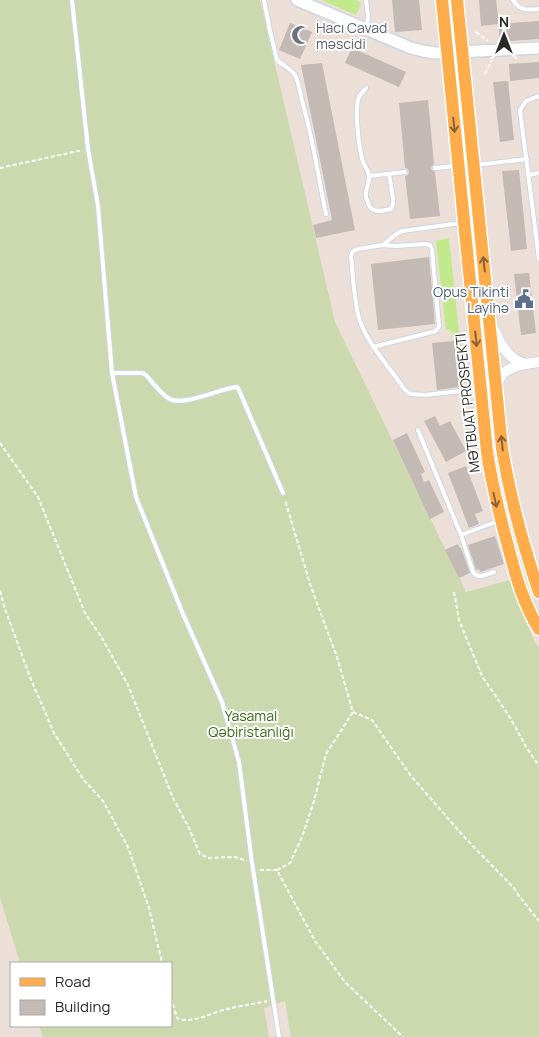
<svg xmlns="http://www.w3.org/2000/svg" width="539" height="1037" viewBox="0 0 539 1037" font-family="Manrope,sans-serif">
  <rect width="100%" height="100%" fill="#ecdfd7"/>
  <!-- green -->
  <path fill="#c2ea8d" d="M321 0H356L361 3 356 15Z
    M449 238 465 387H459L452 331 446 330 436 241Z"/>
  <!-- cemetery -->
  <path fill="#ccd8ad" d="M0 0H260L335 322 466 592 510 580 534 641 539 647V1037H291L285 1001 264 1008 269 1037H43L39 1026H171V963H20L0 897Z"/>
  <!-- building -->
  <path fill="#c3b9b5" d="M392 0H419L422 30 395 32Z
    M479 0H496L499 24 481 26Z
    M539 21V39L499 42V24Z
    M290 23 312 32 300 59 279 50Z
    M352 48 406 72 399 87 345 63Z
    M539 62V78L510 81 509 64Z
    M322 63 355 230 316 238 313 225 332 220 301 65Z
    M508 81 514 140 500 142 493 82Z
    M428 100 434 164 432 166 431 169 435 172 440 216 410 219 405 176 408 175 409 172 408 169 405 168 399 103Z
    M519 170 527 249 511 251 502 171Z
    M429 257 435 324 378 330 371 264Z
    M529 273 536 333 521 335 514 274Z
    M454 341 459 387 437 390 432 343Z
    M435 416 440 426 450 421 466 451 446 462 424 421Z
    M407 433 425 472 421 474 424 482 429 480 444 512 430 519 393 440Z
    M466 466 483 511 475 514 479 524 469 528 448 473Z
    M495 536 504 564 480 572 479 569 476 570 468 545Z
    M458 544 460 548H461L470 573 459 578 445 550Z"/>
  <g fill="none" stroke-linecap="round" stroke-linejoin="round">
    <!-- service casing -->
    <g stroke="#cdd6e3" stroke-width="6">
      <path id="service" d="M72 0 88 149 98 206 112 373 136 497 183 614 222 702 239 762 252 863 279 1037
        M264 0 270 31 277 60C282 65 290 68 295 75 299 82 300 93 302 101 313 138 318 176 326 214
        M366 0 368 17 367 28
        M513 0C521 11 526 10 539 9
        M366 88C364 91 361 93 359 97 354 109 359 149 363 162 365 166 369 172 369 176 370 186 362 192 368 202 368 204 370 208 372 209 377 213 385 210 391 209L393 204V199L389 174
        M539 96 526 101 520 110 539 259
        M476 165 527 159
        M435 168 455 166
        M529 175 539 173
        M369 176 405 172
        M461 223 402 231 395 235 383 245 358 249 353 251 351 256C353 275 354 301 359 318 367 344 389 366 404 389L410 394 425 395 479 389
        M373 347 436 331 439 326 432 250 430 245 425 244 396 246 383 245
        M112 373H142L146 375C153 383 160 393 168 398 182 408 220 388 237 387L239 390 283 493
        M418 430 461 535 473 572C478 580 486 574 494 572
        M461 535 498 521"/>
    </g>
    <!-- tertiary casing -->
    <g stroke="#cdd6e3" stroke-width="12">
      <path id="tertiary" d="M492 325C499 341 507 360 526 364
        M496 388C498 384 499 380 501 376 509 365 527 364 539 362"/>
    </g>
    <!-- secondary casing -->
    <g stroke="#cdd6e3" stroke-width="14">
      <path id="secondary" d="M297 0 411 48 423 51 435 53 539 48"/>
    </g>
    <!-- primary casing -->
    <g stroke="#fff" stroke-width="15">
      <path id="primary" d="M442 0 487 452C492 485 500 517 509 550 516 577 524 605 539 629
        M457 0 502 448C510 497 523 545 539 592"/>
    </g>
    <!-- path -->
    <path stroke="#fff" stroke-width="2" stroke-dasharray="4 2.5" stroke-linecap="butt" d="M476 32 488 41
      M485 74 492 60
      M0 168 83 150
      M0 443 38 497 85 613 102 638 128 685 173 798 188 826 200 854 208 858 235 857 247 861
      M0 591 5 609 30 677 54 733 83 779 103 801 128 847 149 908 162 963
      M454 592 459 620 482 676 511 719 526 747 539 766
      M353 712 372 720 411 776 466 839 514 888 516 892 539 921
      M260 870H277L315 941 345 982 403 1037
      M277 870 290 863 302 837 314 801 326 754 353 712 337 657 311 587 285 500
      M171 998 177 1018C190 1025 213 1012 227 1009 240 1006 253 1004 267 1001"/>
    <!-- service -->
    <use href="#service" stroke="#fff" stroke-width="4"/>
    <!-- tertiary -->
    <use href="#tertiary" stroke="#fff" stroke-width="10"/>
    <!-- secondary -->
    <use href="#secondary" stroke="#fff" stroke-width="11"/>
    <!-- primary -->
    <use href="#primary" stroke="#ffac4a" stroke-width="12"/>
  </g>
  <!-- one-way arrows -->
  <defs><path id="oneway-shaft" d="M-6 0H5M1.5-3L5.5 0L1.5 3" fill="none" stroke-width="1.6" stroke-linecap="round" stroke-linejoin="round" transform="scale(1.25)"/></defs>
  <g stroke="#896337">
    <use href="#oneway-shaft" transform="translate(454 125) rotate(84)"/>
    <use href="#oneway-shaft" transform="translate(484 264) rotate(-96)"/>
    <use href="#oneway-shaft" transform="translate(476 339) rotate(84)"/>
    <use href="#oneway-shaft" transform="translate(502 443) rotate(-96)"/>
    <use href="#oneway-shaft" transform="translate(495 500) rotate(78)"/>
  </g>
  <!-- icons -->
  <defs>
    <g id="mosque-bare" transform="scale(1.5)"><path d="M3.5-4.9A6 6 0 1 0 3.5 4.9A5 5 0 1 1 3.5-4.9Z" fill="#6b7280" stroke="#fff" stroke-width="2.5" paint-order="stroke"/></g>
    <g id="civic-bare" transform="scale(1.5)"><path d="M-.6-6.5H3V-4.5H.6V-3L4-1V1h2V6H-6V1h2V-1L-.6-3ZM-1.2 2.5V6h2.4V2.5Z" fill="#5c6f8a" stroke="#fff" stroke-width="2.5" paint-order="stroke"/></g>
  </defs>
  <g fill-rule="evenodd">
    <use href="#mosque-bare" x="301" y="35"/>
    <use href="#civic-bare" x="524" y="299"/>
  </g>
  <g text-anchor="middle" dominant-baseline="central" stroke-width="4" stroke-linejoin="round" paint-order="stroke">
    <!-- worship labels -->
    <g font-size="14" fill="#5b616d" stroke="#fff" text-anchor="start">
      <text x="316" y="27">Hacı Cavad<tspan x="316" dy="16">məscidi</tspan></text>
    </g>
    <!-- service labels -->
    <g font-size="14" fill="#4e5e75" stroke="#fff" text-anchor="end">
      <text x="509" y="291">Opus Tikinti<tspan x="509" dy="16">Layihə</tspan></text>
    </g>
    <!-- street labels -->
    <g font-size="14" fill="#282828" stroke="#fff">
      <text transform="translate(467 403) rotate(-96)">MƏTBUAT PROSPEKTI</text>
    </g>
    <!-- park labels -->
    <g font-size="14" fill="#386b11" stroke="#fff">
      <text x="251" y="715">Yasamal<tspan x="251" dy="16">Qəbiristanlığı</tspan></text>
    </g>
  </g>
  <!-- legend -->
  <rect x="10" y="962" width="162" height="65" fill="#ffffff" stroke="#a9a9a9"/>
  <rect x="20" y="978" width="25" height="8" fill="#ffac4a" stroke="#a9a9a9"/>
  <text x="55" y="987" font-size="15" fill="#282828">Road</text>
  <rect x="20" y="1000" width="25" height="15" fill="#c3b9b5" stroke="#a9a9a9"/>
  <text x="55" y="1012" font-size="15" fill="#282828">Building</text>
  <!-- north arrow -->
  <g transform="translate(504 35)" stroke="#ffffff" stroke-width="4" paint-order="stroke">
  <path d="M0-4L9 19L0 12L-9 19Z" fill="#282828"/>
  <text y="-8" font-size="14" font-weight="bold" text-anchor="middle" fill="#282828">N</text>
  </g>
</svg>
